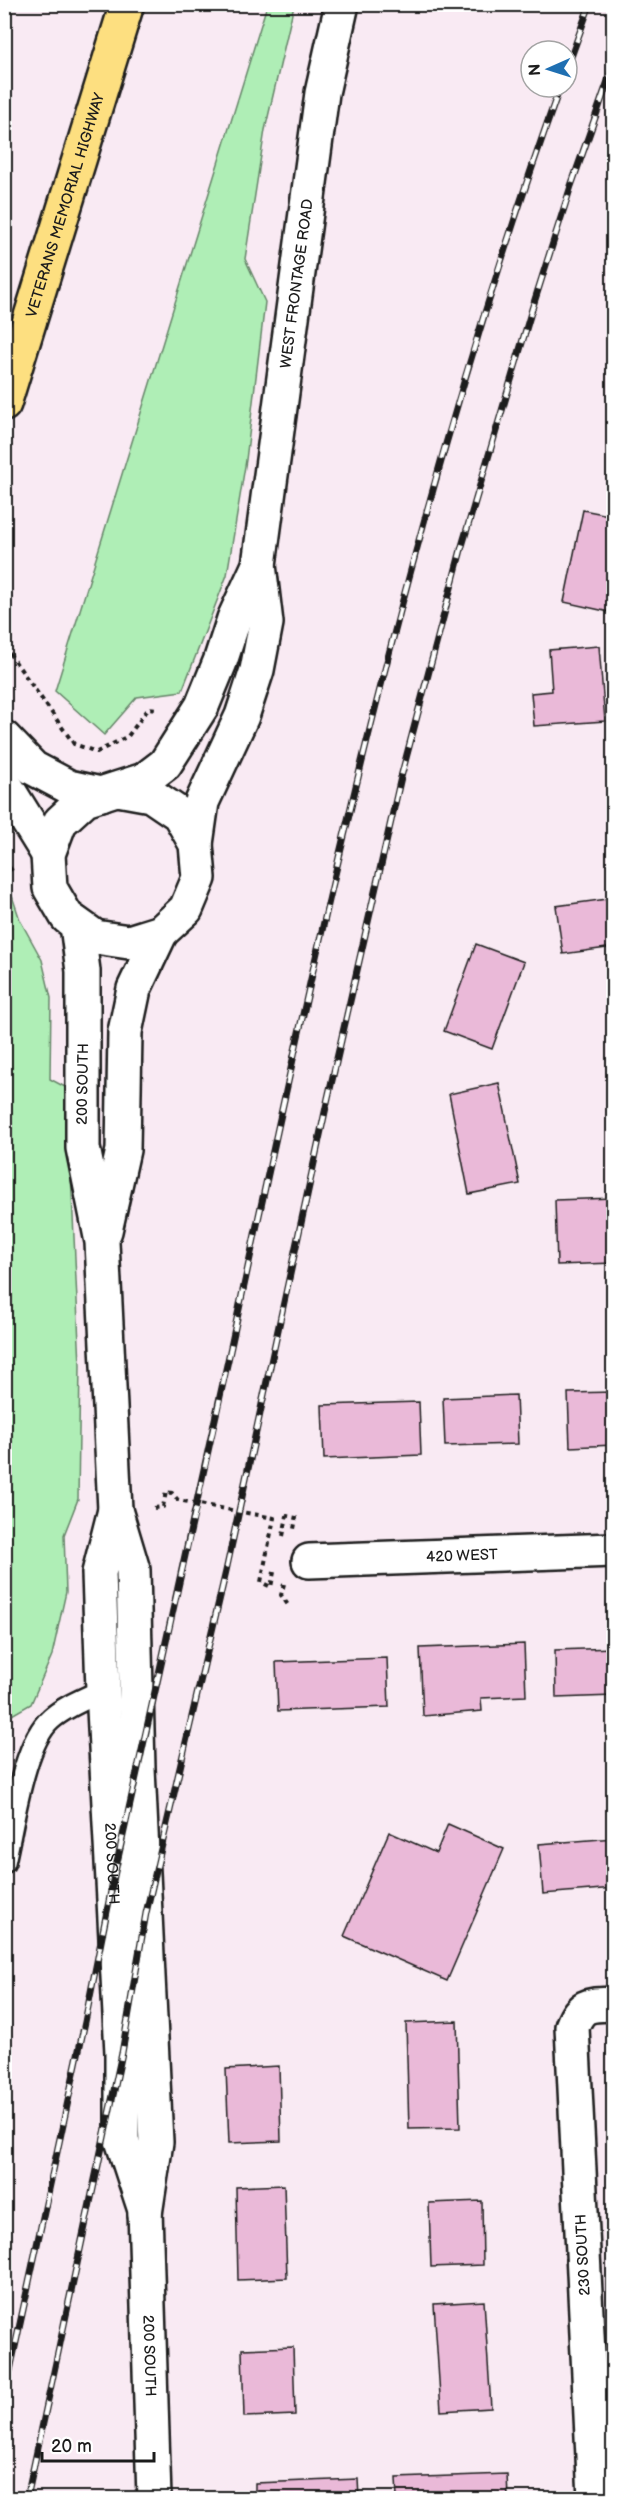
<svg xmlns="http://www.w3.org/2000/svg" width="618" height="2503" viewBox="0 0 618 2503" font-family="'Balsamiq Sans',sans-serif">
  <rect width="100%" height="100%" fill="#f9eaf3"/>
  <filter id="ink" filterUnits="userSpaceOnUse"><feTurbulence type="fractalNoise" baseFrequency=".0167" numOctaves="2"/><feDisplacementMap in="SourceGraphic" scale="12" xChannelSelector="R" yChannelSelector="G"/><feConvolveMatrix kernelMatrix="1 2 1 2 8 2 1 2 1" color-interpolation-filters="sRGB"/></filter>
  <g filter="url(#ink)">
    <!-- green -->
    <path fill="#afeeb6" stroke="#668569" stroke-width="1.5" d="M267 5H294L265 130 245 259 265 302 246 460 227 575 182 691 137 697 104 735 55 691Z
      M4 872 20 920 42 960 51 998 50 1079 67 1088 80 1365 78 1499 64 1535 66 1592 52 1655 31 1704 5 1719Z"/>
    <!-- building -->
    <path fill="#eab9d8" stroke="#1c1c1c" stroke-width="1.5" d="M583 510 614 516V613L564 602Z
      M599 646 605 721 534 726 531 693 552 691 549 650Z
      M614 898V947L563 954 556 906Z
      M476 944 524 962 492 1049 444 1031Z
      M499 1083 520 1184 469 1194 449 1094Z
      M614 1198V1263L557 1265 555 1200Z
      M614 1392V1445L570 1447 568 1393Z
      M516 1395 518 1444 445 1446 443 1398Z
      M419 1402 421 1455 324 1459 322 1405Z
      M524 1644 526 1696 481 1698 482 1711 423 1716 420 1648Z
      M614 1648V1696L556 1698 555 1650Z
      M387 1658 389 1707 278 1711 276 1662Z
      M448 1824 504 1849 447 1981 344 1936 389 1832 436 1853Z
      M614 1838V1888L543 1894 539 1844Z
      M457 2021 460 2128 409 2129 406 2023Z
      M279 2066 281 2141 229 2143 226 2069Z
      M284 2185 287 2278 238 2280 236 2187Z
      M482 2201 483 2265 431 2267 429 2203Z
      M484 2301 491 2408 441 2411 434 2304Z
      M293 2347 295 2415 244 2417 242 2349Z
      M507 2474 508 2498H397L396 2478Z
      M358 2479 359 2498H255V2483Z"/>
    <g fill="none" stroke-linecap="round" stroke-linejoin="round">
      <!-- lane casing -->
      <g stroke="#1c1c1c" stroke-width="26">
        <path id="lane" d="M4 1862C13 1825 23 1743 51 1719 65 1706 86 1699 103 1690"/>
      </g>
      <!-- street casing -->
      <g stroke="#1c1c1c" stroke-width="38">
        <g id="street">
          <path id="s1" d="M309 1561 614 1550"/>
          <path d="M595 2498 572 2027C581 2003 590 2005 614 2004"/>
        </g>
      </g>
      <!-- secondary casing -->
      <g stroke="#1c1c1c" stroke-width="38">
        <g id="secondary">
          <path d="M4 738 33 768 69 787 101 794"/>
          <path d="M4 783 48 854"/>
          <path id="s2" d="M118 789 151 795 179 814 196 844 199 878 186 909 161 932 129 942 95 937 67 917 50 888 48 854 60 822 85 799 144 780 165 764 202 706 220 662 234 619 259 565 322 93 342 4"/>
          <path d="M196 844 202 802 242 716 257 670 266 623 259 565"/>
          <path d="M77 925 83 971V1148L102 1242 115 1510 133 1570 138 1769 156 2142 145 2214"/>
          <path d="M105 1231 123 1150 125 1032 134 989 161 932"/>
          <path id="s3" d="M115 1510 99 1573 103 1690 122 2053V2140L145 2210 154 2498"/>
        </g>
      </g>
      <!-- highway casing -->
      <g stroke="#1c1c1c" stroke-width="38">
        <g id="highway">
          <path id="s4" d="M4 404 127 4"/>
        </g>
      </g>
      <!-- path -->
      <path stroke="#1c1c1c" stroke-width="4" stroke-dasharray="4.5 4.5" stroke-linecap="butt" d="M4 646 74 744 97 752 128 736 149 708 157 709
        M4 860 12 871
        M154 1508 163 1507 166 1492 172 1493 178 1500 274 1518 261 1582 271 1587 274 1572
        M283 1536 287 1516 296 1518 294 1529
        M284 1584 281 1595 288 1605"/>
      <!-- lane -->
      <use href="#lane" stroke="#fff" stroke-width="21"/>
      <!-- street -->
      <use href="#street" stroke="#fff" stroke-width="33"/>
      <!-- secondary -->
      <use href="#secondary" stroke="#fff" stroke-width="33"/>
      <!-- highway -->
      <use href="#highway" stroke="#fddf80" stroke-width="33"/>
      <!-- rail casing -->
      <g stroke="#1c1c1c" stroke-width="7">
        <path id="rail" d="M567 68 590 4
          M4 2398 85 2022 114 1876C153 1698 194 1520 232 1342 322 919 414 495 560 87
          M27 2498 122 2053 146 1913 226 1571 328 1098 401 777 462 546 532 309 571 186 614 64"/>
      </g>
      <!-- rail -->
      <use href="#rail" stroke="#fff" stroke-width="4.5" stroke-dasharray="14" stroke-linecap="butt"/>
    </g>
  </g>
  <g text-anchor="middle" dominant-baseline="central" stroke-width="4.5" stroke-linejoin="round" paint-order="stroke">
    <!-- street labels -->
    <g font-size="15" fill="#1c1c1c" stroke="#fff">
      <text stroke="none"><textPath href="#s4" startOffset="208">VETERANS MEMORIAL HIGHWAY</textPath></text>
      <text stroke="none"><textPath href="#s2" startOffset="1035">WEST FRONTAGE ROAD</textPath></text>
      <text transform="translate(83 1084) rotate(-89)">200 SOUTH</text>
      <text stroke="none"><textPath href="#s1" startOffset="153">420 WEST</textPath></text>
      <text stroke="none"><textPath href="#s3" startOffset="356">200 SOUTH</textPath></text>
      <text transform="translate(583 2255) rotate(-93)">230 SOUTH</text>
      <text stroke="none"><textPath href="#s3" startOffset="852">200 SOUTH</textPath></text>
    </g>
  </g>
  <!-- margin -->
  <rect width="618" height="2503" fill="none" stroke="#fff" stroke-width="24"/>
  <rect x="12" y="12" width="594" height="2479" fill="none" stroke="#1c1c1c" stroke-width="2" filter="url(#ink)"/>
  <!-- north arrow -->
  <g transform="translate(549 69) rotate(267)"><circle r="28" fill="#ffffff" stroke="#a4a4a4" stroke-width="1.5"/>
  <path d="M0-4.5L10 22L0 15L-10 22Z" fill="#1f6fb2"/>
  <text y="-9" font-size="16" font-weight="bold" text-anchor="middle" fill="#1c1c1c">N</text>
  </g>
  <!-- scale -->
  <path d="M42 2452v9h112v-9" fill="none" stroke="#1c1c1c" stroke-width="3"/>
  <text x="51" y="2452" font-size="18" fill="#1c1c1c" stroke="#ffffff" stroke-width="4.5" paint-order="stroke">20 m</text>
</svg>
